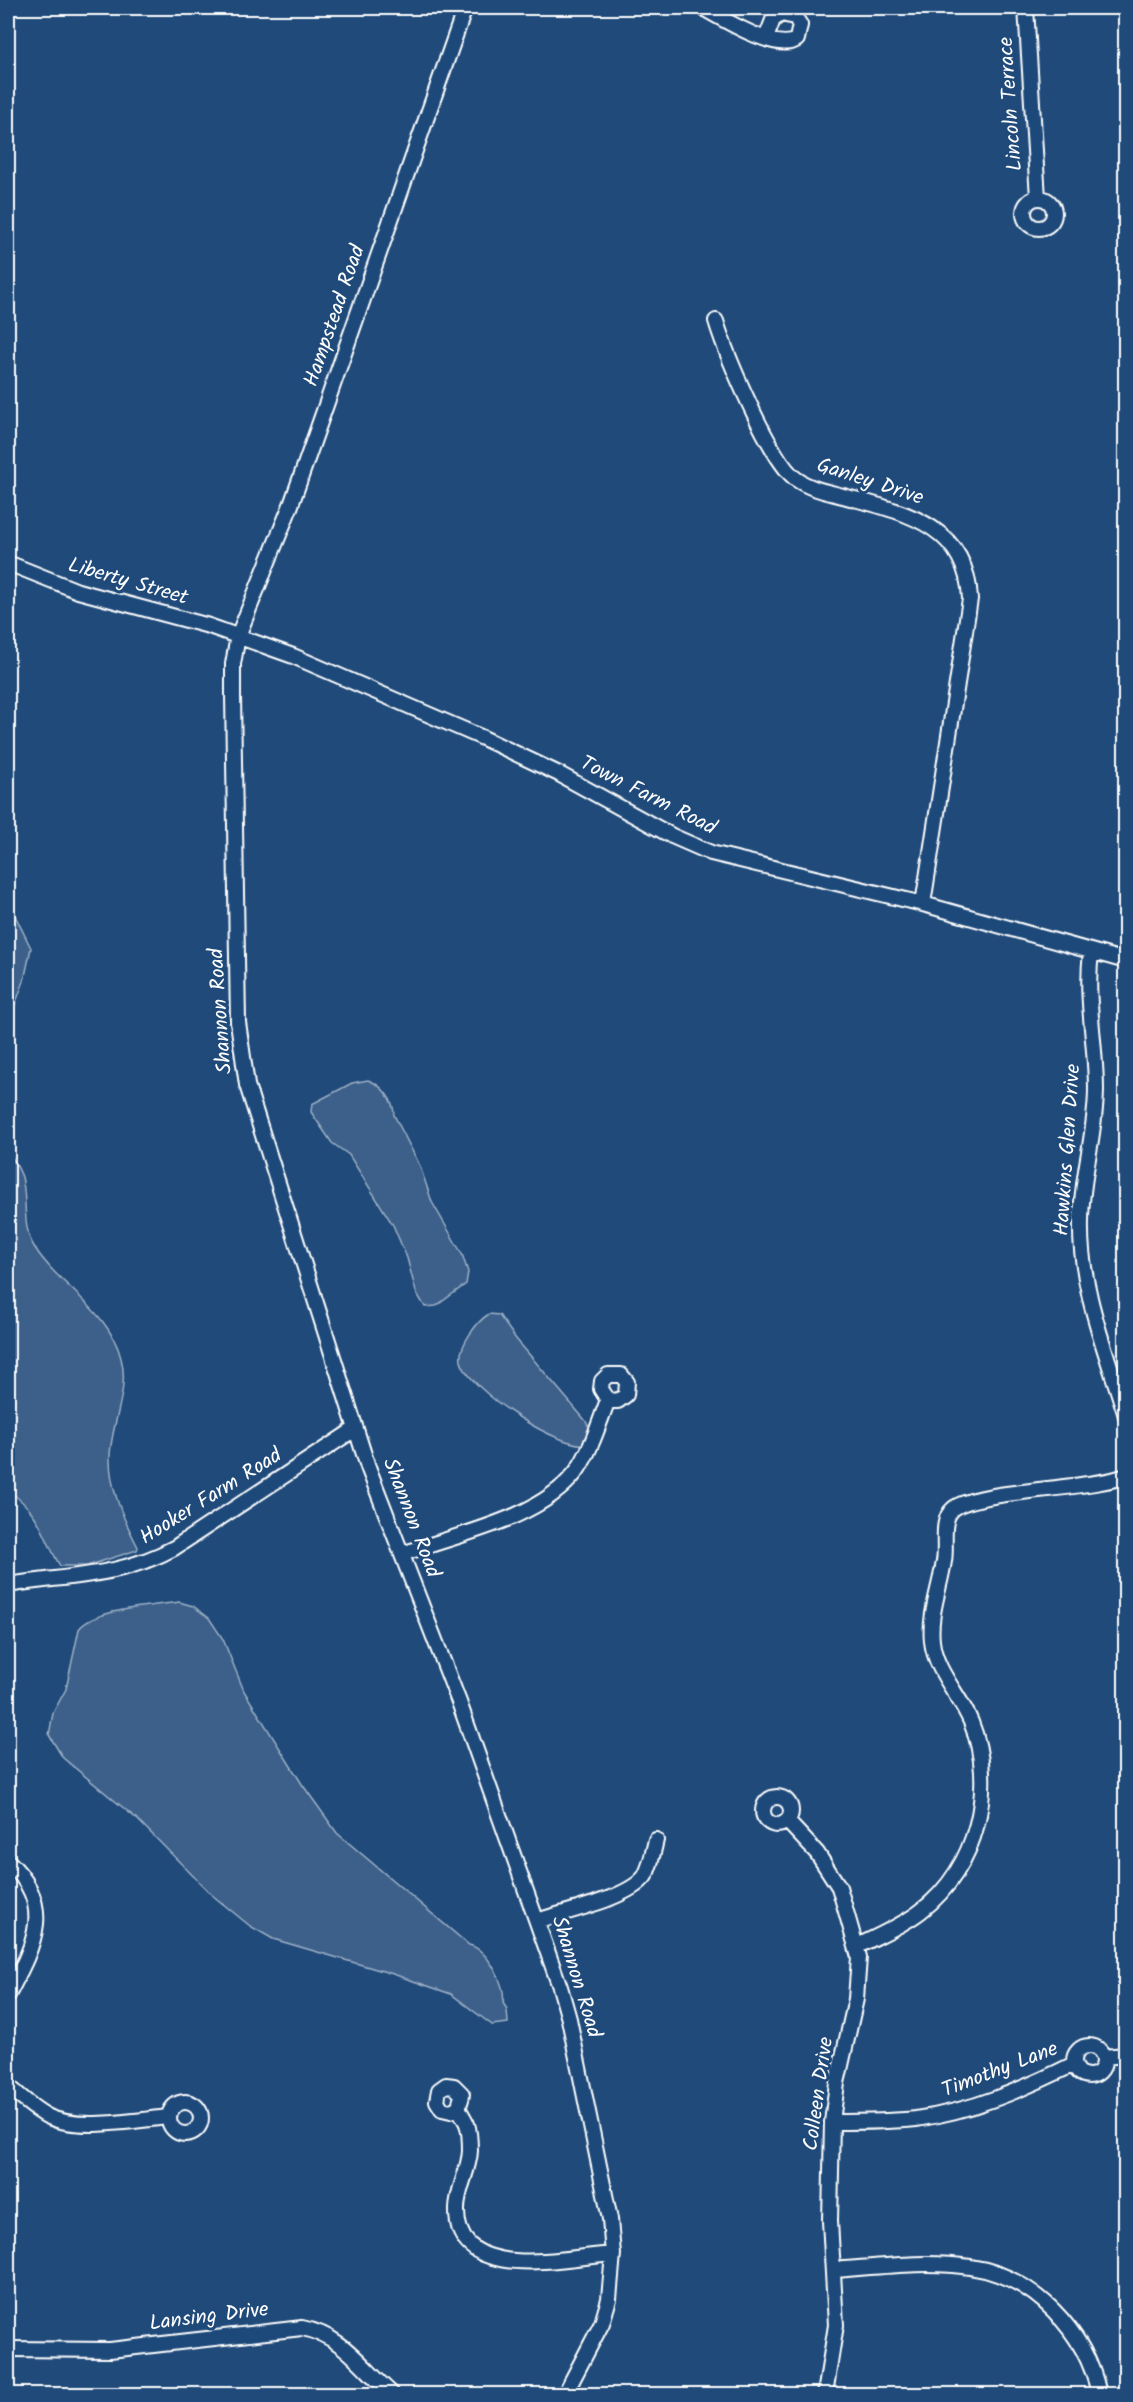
<svg xmlns="http://www.w3.org/2000/svg" width="1133" height="2402" viewBox="0 0 1133 2402" font-family="Kalam,sans-serif">
  <rect width="100%" height="100%" fill="#1f4a7a"/>
  <filter id="ink" filterUnits="userSpaceOnUse"><feTurbulence type="fractalNoise" baseFrequency=".0167" numOctaves="2"/><feDisplacementMap in="SourceGraphic" scale="12" xChannelSelector="R" yChannelSelector="G"/><feConvolveMatrix kernelMatrix="1 2 1 2 8 2 1 2 1" color-interpolation-filters="sRGB"/></filter>
  <g filter="url(#ink)">
    <!-- green -->
    <path fill="#3c618b" stroke="#9eb0c5" stroke-width="1.5" d="M8 863 11 869 9 903 31 948 24 981 8 1023Z
      M368 1080C382 1085 394 1100 394 1115L420 1166 432 1202 462 1254 468 1272 466 1284 436 1306 425 1307 416 1292 407 1258 393 1225 349 1155 332 1143 311 1112 312 1104 352 1083Z
      M8 1149C12 1158 19 1168 22 1177 28 1201 21 1227 35 1248 60 1287 109 1310 121 1358 130 1390 111 1424 110 1456 109 1488 124 1520 138 1547L137 1550 87 1566H60C40 1531 43 1516 8 1490Z
      M489 1314 499 1315 516 1339 585 1420 592 1433 589 1444C561 1451 468 1390 461 1361 458 1347 477 1321 489 1314Z
      M179 1602 193 1606 209 1618 223 1639 244 1691 302 1784 337 1833 469 1945C487 1949 507 1985 503 2003L507 2009 508 2023 492 2025 451 1994 393 1974 273 1939 250 1926 212 1895 138 1820 63 1758 49 1735 53 1713 66 1689 79 1629C94 1609 154 1606 179 1602Z"/>
    <g fill="none" stroke-linecap="round" stroke-linejoin="round">
      <!-- minor casing -->
      <g stroke="#fff" stroke-width="18">
        <path id="minor" d="M465 8 291 505 238 636 233 664V695L238 1022 247 1085 368 1467 459 1702 560 1987 569 2019 610 2219 613 2254 609 2299 602 2323 565 2394
          M703 8C721 18 779 54 797 39L800 25 795 17 781 14 773 20 766 38
          M1026 8 1038 198
          M1024 213a15 15 0 1 1 30 0a15 15 0 1 1-30 0Z
          M716 321C726 354 770 460 796 479 810 489 828 492 843 496 903 512 967 524 970 599L923 904
          M8 563 78 591 209 626 293 656 483 738 559 774 672 836 711 853 923 904 1126 961
          M1091 953C1085 997 1096 1044 1096 1089 1096 1134 1081 1177 1081 1221 1079 1287 1107 1354 1126 1416
          M402 1554C456 1535 540 1519 576 1472 591 1451 599 1423 608 1400L618 1401 626 1395 627 1382 621 1375H608L602 1381 601 1389 608 1400
          M8 1585C68 1575 118 1578 174 1548L355 1429
          M763 1811a14 14 0 1 1 28 0a14 14 0 1 1-28 0Z
          M787 1821 817 1853 839 1887 859 1957 856 1999 837 2083 832 2122 830 2221 836 2325 825 2394
          M8 1861C56 1906 34 1945 8 1995
          M537 1921C564 1912 630 1898 645 1876 651 1865 653 1852 656 1840
          M858 1946C879 1935 902 1926 921 1911 977 1868 997 1787 971 1722 960 1695 935 1671 932 1641 929 1614 940 1588 944 1561 947 1546 940 1520 953 1509 975 1490 1087 1490 1126 1476
          M1074 2061a15 15 0 1 1 30 0a15 15 0 1 1-30 0Z
          M1103 2057 1126 2055
          M8 2086C20 2096 34 2110 49 2117 79 2131 136 2120 169 2117
          M169 2118a16 16 0 1 1 32 0a16 16 0 1 1-32 0Z
          M459 2107 451 2111 442 2109 437 2101 439 2090 446 2085 454 2086 462 2094C462 2100 459 2103 459 2107 459 2111 465 2119 467 2124 470 2132 470 2142 470 2151 469 2171 457 2189 457 2209 455 2285 567 2257 613 2254
          M832 2122C860 2122 888 2122 916 2119 972 2111 1024 2089 1074 2064
          M833 2270C877 2267 925 2260 970 2267 1034 2276 1086 2332 1099 2394
          M8 2349 110 2350 302 2328C343 2335 363 2369 392 2394"/>
      </g>
      <!-- minor -->
      <use href="#minor" stroke="#1f4a7a" stroke-width="14"/>
    </g>
  </g>
  <g text-anchor="middle" dominant-baseline="central" stroke-width="6" stroke-linejoin="round" paint-order="stroke">
    <!-- street labels -->
    <g font-size="21" fill="#fff" stroke="#1f4a7a">
      <text transform="translate(1011 104) rotate(-94)">Lincoln Terrace</text>
      <text transform="translate(335 316) rotate(-71)">Hampstead Road</text>
      <text transform="translate(870 482) rotate(18)">Ganley Drive</text>
      <text transform="translate(128 582) rotate(16)">Liberty Street</text>
      <text transform="translate(648 796) rotate(27)">Town Farm Road</text>
      <text transform="translate(221 1011) rotate(-94)">Shannon Road</text>
      <text transform="translate(1068 1150) rotate(-86)">Hawkins Glen Drive</text>
      <text transform="translate(211 1497) rotate(-32)">Hooker Farm Road</text>
      <text transform="translate(411 1518) rotate(69)">Shannon Road</text>
      <text transform="translate(576 1977) rotate(73)">Shannon Road</text>
      <text transform="translate(1000 2070) rotate(-21)">Timothy Lane</text>
      <text transform="translate(819 2094) rotate(-82)">Colleen Drive</text>
      <text transform="translate(209 2317) rotate(-7)">Lansing Drive</text>
    </g>
  </g>
  <!-- margin -->
  <rect width="1133" height="2402" fill="none" stroke="#1f4a7a" stroke-width="30"/>
  <rect x="15" y="15" width="1103" height="2372" fill="none" stroke="#fff" stroke-width="2" filter="url(#ink)"/>
</svg>
